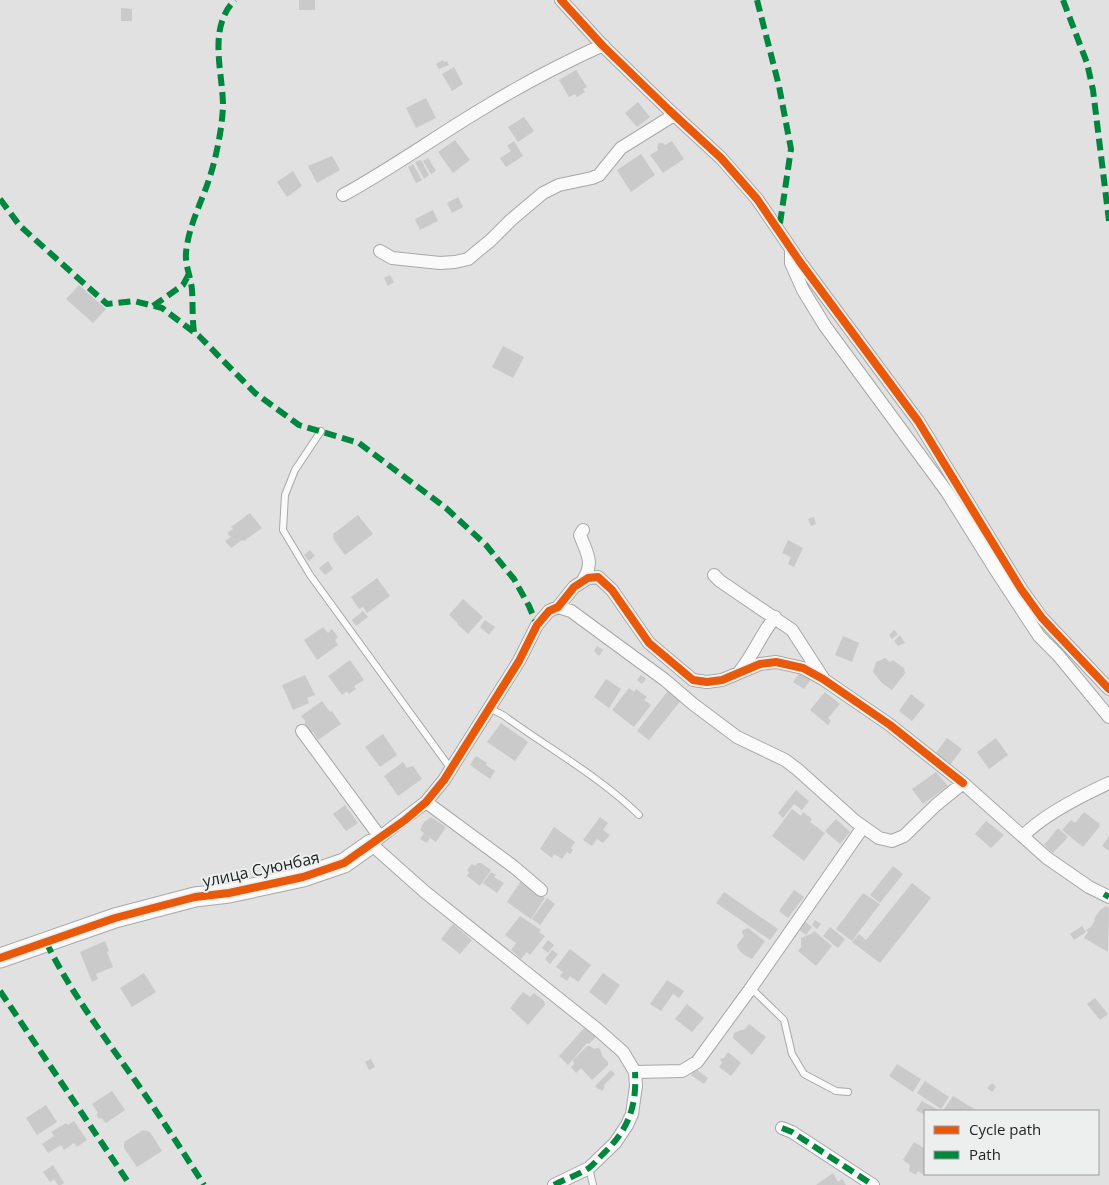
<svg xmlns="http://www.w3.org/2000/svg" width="1109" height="1185" viewBox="0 0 1109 1185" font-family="'Open Sans',sans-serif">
  <rect width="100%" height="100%" fill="#e0e1e0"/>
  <!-- building -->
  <path fill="#c9cac9" d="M299 0H315V10H299Z
    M121 8 132 9V21H121Z
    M443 60 444 62 447 61 449 65 439 69 436 64Z
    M454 67 463 84 452 91 442 74Z
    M576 70 587 87 583 89 585 92 577 97 575 94 569 97 559 80Z
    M426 98 436 118 416 128 406 108Z
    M638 102 650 117 637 127 625 113Z
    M524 117 534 131 518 142 508 127Z
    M455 140 470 160 453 173 438 152Z
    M514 141 523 156 506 167 500 158 511 151 507 146Z
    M672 141 684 159 663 173 650 155 658 150 657 147 659 143H663L665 145Z
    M641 154 655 175 631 192 617 170Z
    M332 156 340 170 317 183 308 166Z
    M428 158 436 171 431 174 423 161Z
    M421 160 429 175 424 179 415 162Z
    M413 164 422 180 416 183 408 167Z
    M293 171 302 186 287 197 277 182Z
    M458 197 463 207 452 213 447 203Z
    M433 210 438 221 420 230 415 219Z
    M390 275 394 282 388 286 384 278Z
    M79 285 106 309 93 323 66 299Z
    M503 346 524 357 513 378 492 367Z
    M250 513 262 528 244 541 242 540 231 548 225 541 231 537 227 533 233 529 231 527Z
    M358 515 373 534 345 555 334 540 333 534Z
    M814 517 816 524 811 526 808 519Z
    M788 540 803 548 794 567 788 564 791 557 782 553Z
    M310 550 315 556 309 561 304 555Z
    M328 561 333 569 325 575 319 568Z
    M377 578 390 596 367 613 363 607 359 609 351 597Z
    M463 599 483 617 468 634 457 624 458 623 449 615Z
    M363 611 368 617 356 626 352 620Z
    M485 620 495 627 489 635 480 627Z
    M323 627 328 633 332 629 338 637 335 640 338 645 317 660 304 640Z
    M894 630 898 634 892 639 889 635Z
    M900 635 905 643 898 646 894 641Z
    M843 636 859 643 852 662 835 655Z
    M597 646 603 650 599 656 594 651Z
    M885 658 890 662 893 660 905 669 904 671 906 672 892 690 882 683 873 672 876 662Z
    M350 660 364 680 354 686 356 689 349 694 347 691 342 695 328 676Z
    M800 672 811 679 804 689 793 682Z
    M305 675 315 695 307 698 309 703 293 710 282 685Z
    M641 675 646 679 642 684 637 680Z
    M606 679 621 689 609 708 594 697Z
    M629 688 634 692 636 689 647 697 644 700 651 705 634 727 612 710Z
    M670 688 683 698 649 740 637 731Z
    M825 692 840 704 828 718 831 721 828 725 810 710Z
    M911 694 925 705 912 721 899 711Z
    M322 701 330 712 332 711 341 724 318 740 313 732 311 733 304 723 306 722 301 716Z
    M501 723 528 742 515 761 487 742Z
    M383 734 397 755 380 767 365 747Z
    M947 738 962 749 950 765 935 754Z
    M996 738 1008 755 989 769 977 752Z
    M476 756 487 763 486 765 495 771 490 779 470 765Z
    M403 762 407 768 413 766 422 779 398 796 384 776Z
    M936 772 948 786 923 804 912 789Z
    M796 790 809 801 802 810 794 804 783 818 778 813Z
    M345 805 358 823 346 831 333 814Z
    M792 809 801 816 803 812 812 819 810 822 825 833 804 861 772 836Z
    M1084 812 1100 824 1099 825 1100 826 1083 847 1062 830 1071 820 1075 823Z
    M431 817 446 827 436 842 430 838 427 843 420 839 424 833 420 830 424 822Z
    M600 817 608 823 603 830 610 835 603 843 597 839 592 846 583 840Z
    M836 819 850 832 840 844 825 831Z
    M986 821 1004 835 991 848 975 834Z
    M554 827 575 842 571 848 573 850 570 854 567 852 562 859 554 854 552 858 540 849Z
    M1058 828 1068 837 1053 853 1044 845Z
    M1109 836V851L1102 846Z
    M478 863H481L491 870 480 886 467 876 469 872 467 870 472 864 475 866Z
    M893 866 903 874 880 903 870 895Z
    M491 872 496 875 494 877 504 883 497 893 483 883Z
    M521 881 545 898 531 919 507 902Z
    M912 883 931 898 880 963 852 942 859 934 866 940Z
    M794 890 804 897 788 918 779 911Z
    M724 892 778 929 770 940 716 903Z
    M863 893 880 904 852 941 836 929Z
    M547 898 555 904 540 925 532 919Z
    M1106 906 1109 908 1108 952 1084 938 1088 932 1086 930 1091 927 1095 920 1094 919 1100 910Z
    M520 916 541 930 539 932 545 936 530 955 527 952 521 959 511 950 516 943 505 935Z
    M803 920 812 927 806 935 797 928Z
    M815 920 821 924 817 929 812 925Z
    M453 924 472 940 460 954 441 939Z
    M1082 926 1086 932 1074 940 1070 934Z
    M830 927 845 939 838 948 823 936Z
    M748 928 765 941 752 959 744 955 738 949 737 945 744 936 742 933 743 930Z
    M814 931 832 946 816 966 798 951 801 947V938L811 934Z
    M548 940 554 945 548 953 542 948Z
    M105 941 109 951 107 952 113 967 96 974 98 979 92 982 80 952Z
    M570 949 591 965 578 982 570 976 567 981 560 976 563 972 556 967Z
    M552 950 558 954 550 964 545 959Z
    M144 973 156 992 132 1007 120 988Z
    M603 973 620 985 606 1005 589 992Z
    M667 980 684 991 679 998 673 994 661 1011 650 1004Z
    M523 992 530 997 534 993 544 1001 545 1005 528 1025 510 1008Z
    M1095 998 1108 1014 1100 1020 1087 1004Z
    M687 1004 704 1018 692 1032 675 1019Z
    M749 1024 766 1037 752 1055 733 1038 734 1033 741 1030H744Z
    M587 1025 598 1035 589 1044 587 1043 568 1065 559 1056Z
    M587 1046H590L594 1049 597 1048 600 1049 602 1056 608 1062V1065L592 1080 581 1068 576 1073 571 1067 574 1064 573 1060Z
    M728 1052 741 1063 731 1076 719 1067 722 1063 720 1059 724 1058Z
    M371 1059 375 1067 369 1070 365 1062Z
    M897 1064 921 1079 913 1092 889 1076Z
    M696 1069 708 1078 704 1084 691 1075Z
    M611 1070 615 1074 603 1086 605 1087 602 1091 600 1089 599 1090 595 1086Z
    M925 1081 949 1097 941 1109 917 1093Z
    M992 1083 996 1087 992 1092 987 1088Z
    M112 1091 125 1110 106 1123 101 1118 99 1119 96 1114 98 1113 92 1104Z
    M953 1096 976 1110 975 1111H943Z
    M922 1101 940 1111H925V1115L916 1110Z
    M46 1105 57 1122 37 1135 26 1118Z
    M74 1121 87 1140 77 1147 74 1143 64 1150 61 1145 48 1153 42 1144 54 1136 51 1132 66 1123 68 1125Z
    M143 1130 150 1132 162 1151 137 1167 124 1148V1142Z
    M914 1142 925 1149 924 1175 918 1171 916 1175 909 1171 910 1165 903 1160Z
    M53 1165 64 1183 61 1185H58L54 1179 50 1182 43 1172Z
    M833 1173 838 1182 842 1179 846 1185H816Z"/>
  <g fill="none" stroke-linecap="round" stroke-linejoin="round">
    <!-- lane casing -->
    <g stroke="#a7a8a7" stroke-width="8">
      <path id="lane" d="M321 431 295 470 285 495 283 530 310 575 451 769
        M489 708 503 715C548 748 599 776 639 815
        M751 988 784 1020 792 1054 804 1074 836 1091 848 1092
        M589 1168 593 1185"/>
    </g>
    <!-- street casing -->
    <g stroke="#a7a8a7" stroke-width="14">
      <path id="street" d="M561 0 603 46 669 110 721 158 757 199 800 262 918 421 1021 589 1042 618 1109 689
        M343 195C391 169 435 137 482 109 521 85 561 64 603 45
        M791 249V263L803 290 825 326 947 492 997 572 1039 636 1058 655 1109 717
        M380 251 392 258 440 263 455 262 468 259 491 240 511 220 543 193 559 185 592 178 599 175 621 148 674 115
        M714 575 720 581 792 630 823 678
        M582 582C595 563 587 554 580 535L583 530
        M558 607 571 611 590 625 665 680 693 704 737 737 785 760 797 769 855 821 879 838 892 841 904 836 936 805 963 783 1047 858 1089 887 1109 897
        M740 671C754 654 761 634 775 617
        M302 731 380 837
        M426 802 514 867 541 890
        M1023 836C1042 816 1083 795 1109 783
        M635 1072 682 1071 697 1062 751 988 863 827
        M782 1128 792 1132 873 1185
        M554 1185 589 1168 615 1143 627 1125 632 1114 636 1086 635 1072 623 1052 598 1030 425 892 371 844 426 802 444 780 519 661 537 625 549 611 558 607 574 587 588 578 598 577 612 590 649 643 693 680 707 682 722 680 760 664 776 662 803 668 823 679 890 725 963 783"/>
    </g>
    <!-- secondary casing -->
    <g stroke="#a7a8a7" stroke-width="21">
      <path id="secondary" d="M0 958 115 918 195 897 229 893 303 877 344 863 371 844"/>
    </g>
    <!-- lane -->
    <use href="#lane" stroke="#fafafa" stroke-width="6"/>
    <!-- street -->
    <use href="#street" stroke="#fafafa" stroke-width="12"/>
    <!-- secondary -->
    <use href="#secondary" stroke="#fafafa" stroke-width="19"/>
    <!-- quiet -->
    <path stroke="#00873e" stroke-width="6" stroke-dasharray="12 6" stroke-linecap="butt" d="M757 0 779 86 791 149 779 230
      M1063 0 1087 63 1093 90 1109 221
      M0 199 20 226 107 304 134 301 162 308 199 336 255 393 299 425 359 443 446 508 486 545 514 579 529 606 537 625
      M153 306 183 285 189 274
      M194 332C192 318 193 304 192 290 191 278 185 265 186 253 188 230 198 209 206 188 215 164 222 131 223 106 223 72 207 28 235 0
      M1104 894 1109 897
      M46 942C71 993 106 1039 139 1086 162 1119 183 1152 204 1185
      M0 991 130 1185
      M782 1128 792 1132 873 1185
      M554 1185C565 1179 578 1175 589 1168 594 1164 598 1159 603 1154 628 1130 637 1107 635 1072"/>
    <!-- cycleway casing -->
    <g stroke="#ecefed" stroke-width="11">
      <path id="cycleway" d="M561 0 603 46 669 110 721 158 757 199 800 262 918 421 1021 589 1042 618 1109 689
        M0 958 115 918 195 897 229 893 303 877 344 863 405 820 426 802 444 780 519 661 537 625 549 611 558 607 574 587 588 578 598 577 612 590 649 643 693 680 707 682 722 680 760 664 776 662 803 668 823 679 890 725 963 783"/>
    </g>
    <!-- cycleway -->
    <use href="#cycleway" stroke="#e8590c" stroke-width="8"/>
  </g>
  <g text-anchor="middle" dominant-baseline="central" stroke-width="4" stroke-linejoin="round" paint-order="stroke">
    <!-- street labels -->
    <g font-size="16" fill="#232524" stroke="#ecefed">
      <text transform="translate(261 869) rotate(-12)">улица Суюнбая</text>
    </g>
  </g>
  <!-- legend -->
  <rect x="924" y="1110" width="175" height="65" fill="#ecefed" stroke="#9c9e9d"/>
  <rect x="934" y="1126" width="25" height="8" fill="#e8590c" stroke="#9c9e9d"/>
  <text x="969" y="1135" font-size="15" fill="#232524">Cycle path</text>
  <rect x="934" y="1151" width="25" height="8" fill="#00873e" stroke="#9c9e9d"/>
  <text x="969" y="1160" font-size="15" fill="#232524">Path</text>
</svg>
